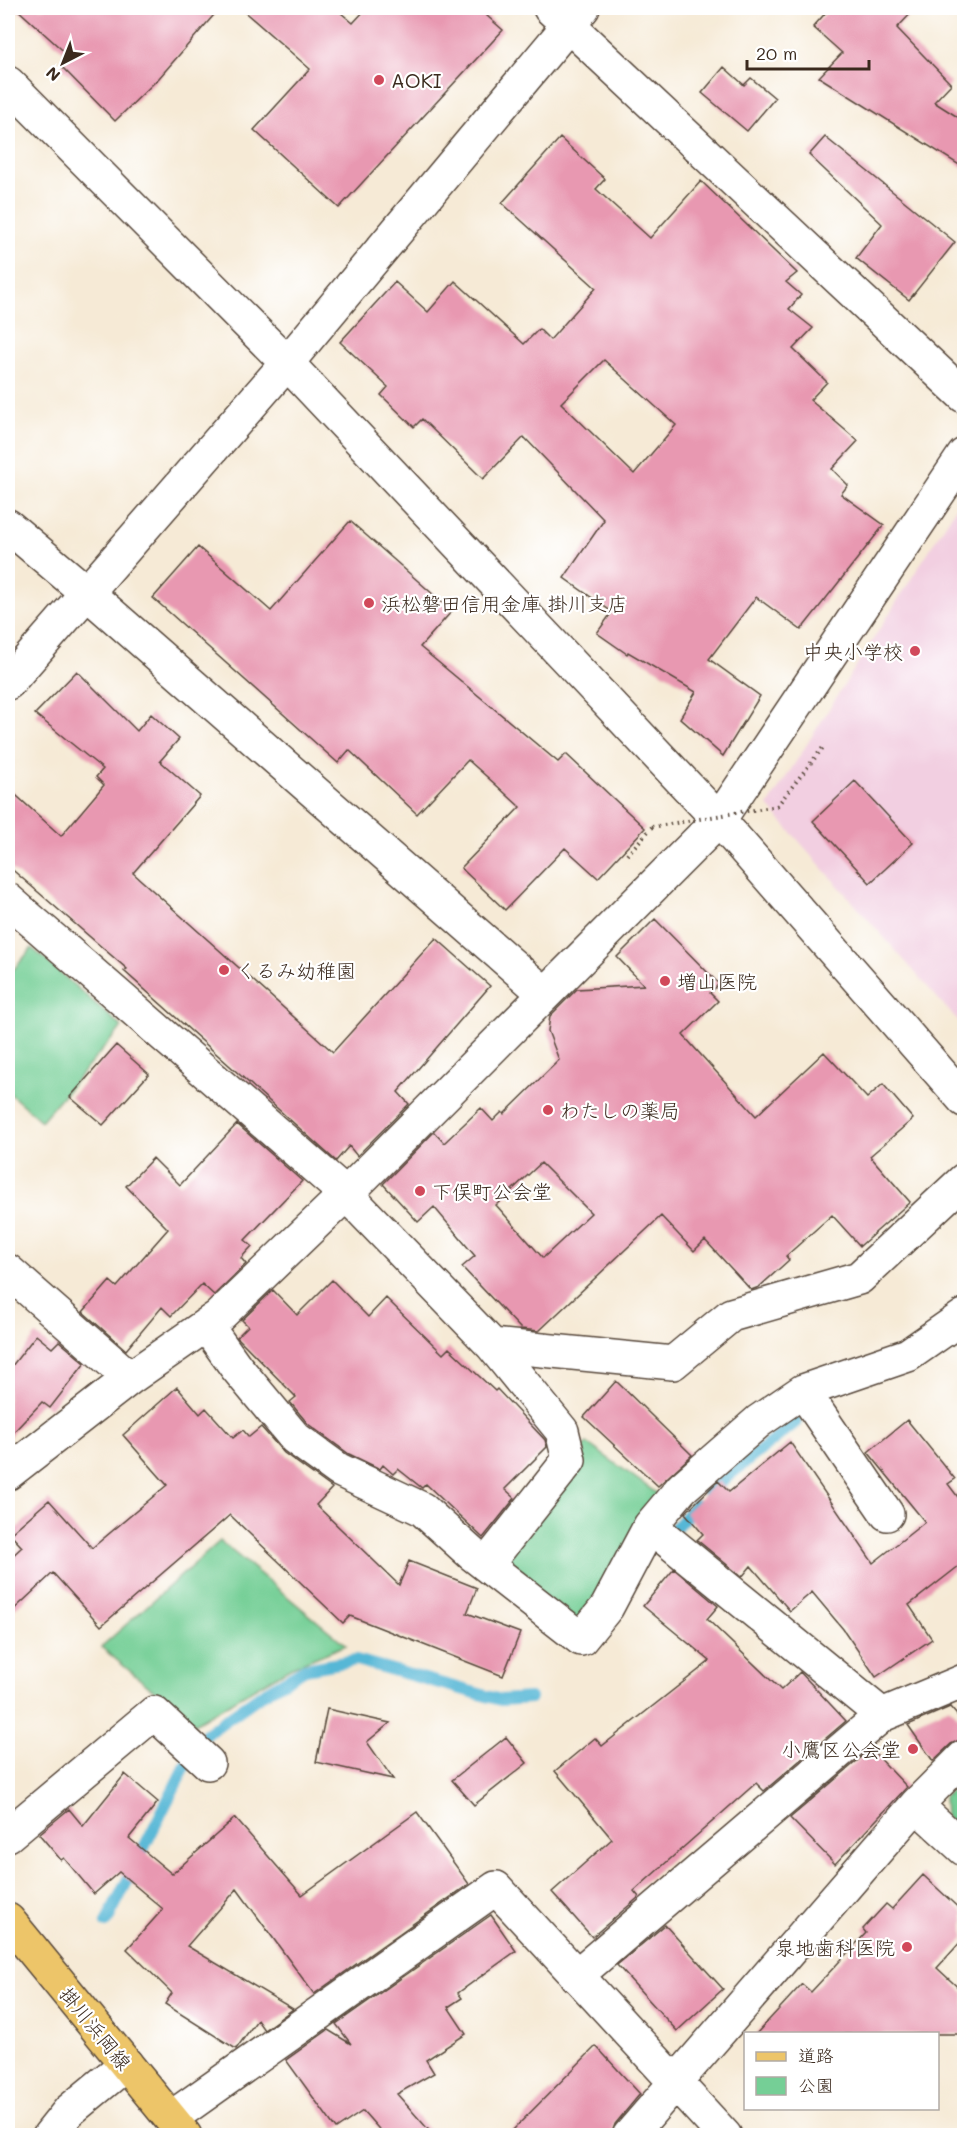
<svg xmlns="http://www.w3.org/2000/svg" width="972" height="2143" viewBox="0 0 972 2143" font-family="Mali,'Klee One',sans-serif">
  <rect width="100%" height="100%" fill="#fff"/>
  <filter id="ink" filterUnits="userSpaceOnUse"><feTurbulence type="fractalNoise" baseFrequency=".0167" numOctaves="2"/><feDisplacementMap in="SourceGraphic" scale="12" xChannelSelector="R" yChannelSelector="G"/><feConvolveMatrix kernelMatrix="1 2 1 2 8 2 1 2 1" color-interpolation-filters="sRGB"/></filter>
  <filter id="wash" filterUnits="userSpaceOnUse"><feTurbulence type="fractalNoise" baseFrequency=".008" numOctaves="4" result="noise"/><feDisplacementMap in="SourceGraphic" scale="24" xChannelSelector="R" yChannelSelector="G"/><feGaussianBlur stdDeviation="1.35" result="paint"/><feColorMatrix in="noise" values="0 0 0 0 0 0 0 0 0 0 0 0 0 0 0 0 0 1.4 0 .05"/><feComposite in="paint" operator="in"/></filter>
  <g filter="url(#wash)">
    <rect width="100%" height="100%" fill="#f6ead6"/>
    <!-- built -->
    <path fill="#f2cfe1" d="M964 495V1028L768 806Z"/>
    <!-- green -->
    <path fill="#75cf96" stroke="#587c5a" stroke-width="1.5" d="M32 948 122 1027 41 1121 8 1092V976Z
      M587 1443 659 1495 579 1625 496 1561Z
      M220 1541 346 1645 290 1668 194 1724 101 1647Z
      M964 1778V1834L945 1817 944 1797Z"/>
    <g fill="none" stroke-linecap="round" stroke-linejoin="round">
      <!-- stream -->
      <path stroke="#57b7d6" stroke-width="12" d="M708 1492 796 1422
        M674 1529 696 1505
        M106 1923 184 1768 206 1734 264 1693 305 1669 356 1660 501 1700 530 1698"/>
    </g>
    <g id="blocks">
      <!-- building -->
      <path fill="#e898b1" fill-rule="evenodd" d="M16 8H220L159 78 115 121 61 66 70 57Z
        M240 8H335L353 23 367 8H478L503 30 339 208 254 130 310 69Z
        M830 8H916L897 28 951 84 934 102 964 121V168L819 77 842 53 813 27Z
        M724 67 744 85 751 78 775 98 747 131 702 93Z
        M825 137 955 242 909 300 856 258 882 224 809 155Z
        M560 138 605 179 596 189 650 238 701 181 797 273 786 282 801 295 789 309 813 328 793 349 827 382 810 400 858 441 832 469 848 485 841 494 884 525 801 630 756 597 709 659 760 696 723 756 680 718 696 692 628 652 627 654 597 633 612 612 564 578 604 520 524 437 483 479 422 419 414 427 381 395 388 387 340 342 395 282 428 312 455 281 524 344 539 329 550 340 596 288 502 203ZM604 360 676 425 634 474 561 403Z
        M350 521 452 611 420 647 558 762 566 754 645 828 598 878 565 848 505 910 461 868 520 807 495 784 468 760 417 814 349 750 338 763 153 598 198 547 271 611Z
        M77 671 137 731 151 714 179 739 160 761 200 796 133 873 333 1052 436 938 490 986 398 1092 409 1104 357 1156 349 1146 336 1161 124 971 127 969 8 866V788L61 836 104 785 96 777 103 769 35 714Z
        M855 781 913 843 870 883 813 821Z
        M655 919 719 984 710 993 718 1001 683 1035 756 1116 824 1052 867 1098 883 1084 913 1119 870 1156 910 1202 860 1246 832 1215 786 1256 789 1260 759 1287 751 1290 705 1240 694 1251 661 1216 539 1331 521 1329 462 1267 475 1256 434 1207 418 1222 383 1184 434 1132 444 1143 481 1108 493 1121 502 1112 504 1114 559 1060 548 1031 550 1016 577 989 644 985 617 957ZM541 1163 591 1213 543 1258 496 1205Z
        M116 1045 149 1074 103 1125 70 1097Z
        M237 1124 302 1181 245 1240 252 1246 241 1258 246 1264 214 1295 202 1284 171 1316 162 1307 126 1350 83 1312 110 1281 117 1287 168 1229 126 1186 153 1158 180 1185Z
        M332 1280 368 1317 386 1298 443 1354 449 1348 495 1391 497 1389 545 1440 547 1447 505 1489 515 1498 483 1538 426 1484 422 1488 398 1469 393 1474 383 1465 380 1469 349 1454 308 1424 290 1402 296 1397 237 1337 248 1326 242 1320 273 1290 297 1315Z
        M36 1335 52 1348 59 1341 85 1363 50 1408 42 1402 8 1438V1371Z
        M616 1381 692 1455 658 1486 584 1417Z
        M177 1387 200 1414 206 1408 233 1438 243 1430 249 1437 261 1427 284 1453 332 1488 316 1505 399 1585 409 1561 477 1588 467 1613 520 1633 503 1676 350 1616 343 1623 230 1515 101 1626 53 1573 8 1615V1560L22 1547 10 1534 49 1500 92 1548 167 1485 123 1435Z
        M907 1420 955 1479 948 1484 964 1505V1562L909 1605 932 1639 876 1677 843 1629 812 1592 790 1611 751 1566 742 1577 697 1540 703 1534 685 1513 718 1481 729 1492 790 1442 873 1563 925 1522 868 1452Z
        M674 1569 718 1606 707 1619 781 1690 800 1672 846 1721 764 1791 756 1783 634 1891 639 1897 592 1937 552 1892 612 1839 555 1771 595 1738 602 1746 710 1661 643 1606Z
        M950 1707 964 1723V1738L951 1744 933 1761 908 1725Z
        M327 1709 390 1723 367 1742 393 1779 316 1762Z
        M506 1737 527 1763 474 1805 452 1780Z
        M871 1749 907 1787 835 1864 790 1818Z
        M125 1774 158 1802 129 1838 172 1874 235 1818 302 1895 417 1812 469 1884 314 1994 237 1889 187 1946 293 2009 264 2030 257 2020 236 2049 165 2004 172 1993 127 1949 163 1909 119 1872 94 1894 64 1858 61 1860 39 1834 69 1809 83 1826Z
        M923 1875 964 1913V1938L937 1968 964 1993V2034H756L802 1984 811 1992 866 1933 863 1929 886 1904 892 1909Z
        M491 1915 516 1951 458 1993 462 1998 448 2007 466 2034 426 2060 434 2073 397 2094 434 2136H385L363 2111 336 2129 286 2060 328 2030 351 2044 336 2024Z
        M665 1925 723 1989 677 2031 617 1965Z
        M596 2046 640 2094 615 2124 611 2136H507Z"/>
    </g>
  </g>
  <g filter="url(#ink)">
    <use href="#blocks" fill-opacity="0" stroke="#57473a" stroke-width="1.5"/>
    <g fill="none" stroke-linecap="round" stroke-linejoin="round">
      <!-- minor casing -->
      <g stroke="#57473a" stroke-width="36">
        <path id="minor" d="M550 8 964 396
          M8 83 287 363 719 820 964 1100
          M8 526 86 592 544 993
          M8 683 287 363 583 8
          M8 900 346 1194 492 1345 673 1363 731 1315 859 1278 964 1180
          M8 1271 130 1378
          M206 1325 236 1367 295 1438 339 1470 422 1509 472 1554 581 1639 607 1607 650 1526 682 1488 759 1421 803 1391 908 1355 964 1316
          M803 1391 887 1514
          M8 1473 130 1378 219 1316 346 1194 719 820 964 455
          M650 1526 882 1715 964 1681
          M486 1565 569 1460 562 1431 492 1345
          M916 1805 964 1849
          M8 1835 154 1713 208 1763
          M576 1976 882 1715
          M171 2118 496 1888 725 2136
          M49 2136 69 2111 126 2064
          M629 2136 916 1805 964 1757"/>
      </g>
      <!-- major casing -->
      <g stroke="#57473a" stroke-width="36">
        <path id="major" d="M8 1920 185 2136"/>
      </g>
      <!-- path -->
      <path stroke="#57473a" stroke-width="4" stroke-dasharray="1.5 4.5" stroke-linecap="butt" d="M777 806 825 745
        M627 855 652 827"/>
      <!-- minor -->
      <use href="#minor" stroke="#fff" stroke-width="33"/>
      <!-- major -->
      <use href="#major" stroke="#edc569" stroke-width="33"/>
      <!-- path-bridge -->
      <path stroke="#57473a" stroke-width="4" stroke-dasharray="1.5 4.5" stroke-linecap="butt" d="M652 827 777 806"/>
    </g>
  </g>
  <!-- markers -->
  <g fill="#d1495b" stroke="#fff" stroke-width="2">
    <circle cx="379" cy="80" r="6"/>
    <circle cx="369" cy="603" r="6"/>
    <circle cx="915" cy="651" r="6"/>
    <circle cx="224" cy="970" r="6"/>
    <circle cx="665" cy="981" r="6"/>
    <circle cx="548" cy="1110" r="6"/>
    <circle cx="420" cy="1191" r="6"/>
    <circle cx="913" cy="1749" r="6"/>
    <circle cx="907" cy="1947" r="6"/>
  </g>
  <g text-anchor="middle" dominant-baseline="central" stroke-width="4.5" stroke-linejoin="round" paint-order="stroke">
    <!-- poi labels -->
    <g font-size="20" fill="#3b2a1e" stroke="#fff" text-anchor="start">
      <text x="391" y="80">AOKI</text>
      <text x="381" y="603">浜松磐田信用金庫 掛川支店</text>
      <text x="903" y="651" text-anchor="end">中央小学校</text>
      <text x="236" y="970">くるみ幼稚園</text>
      <text x="677" y="981">増山医院</text>
      <text x="560" y="1110">わたしの薬局</text>
      <text x="432" y="1191">下俣町公会堂</text>
      <text x="901" y="1749" text-anchor="end">小鷹区公会堂</text>
      <text x="895" y="1947" text-anchor="end">泉地歯科医院</text>
    </g>
    <!-- street labels -->
    <g font-size="20" fill="#3b2a1e" stroke="#fff">
      <text transform="translate(96 2028) rotate(51)">掛川浜岡線</text>
    </g>
  </g>
  <!-- margin -->
  <rect width="972" height="2143" fill="none" stroke="#fff" stroke-width="30"/>
  <!-- legend -->
  <rect x="744" y="2032" width="195" height="78" fill="#ffffff" stroke="#b1aaa5" stroke-width="1.5"/>
  <rect x="756" y="2052" width="30" height="9" fill="#edc569" stroke="#b1aaa5" stroke-width="1.5"/>
  <text x="798" y="2062" font-size="18" fill="#3b2a1e">道路</text>
  <rect x="756" y="2077" width="30" height="18" fill="#75cf96" stroke="#b1aaa5" stroke-width="1.5"/>
  <text x="798" y="2092" font-size="18" fill="#3b2a1e">公園</text>
  <!-- north arrow -->
  <g transform="translate(63 63) rotate(222)" stroke="#ffffff" stroke-width="4.5" paint-order="stroke">
  <path d="M0-4.5L10 22L0 15L-10 22Z" fill="#3b2a1e"/>
  <text y="-9" font-size="16" font-weight="bold" text-anchor="middle" fill="#3b2a1e">N</text>
  </g>
  <!-- scale -->
  <path d="M747 60v9h122v-9" fill="none" stroke="#3b2a1e" stroke-width="3"/>
  <text x="756" y="60" font-size="18" fill="#3b2a1e" stroke="#ffffff" stroke-width="4.5" paint-order="stroke">20 m</text>
</svg>
